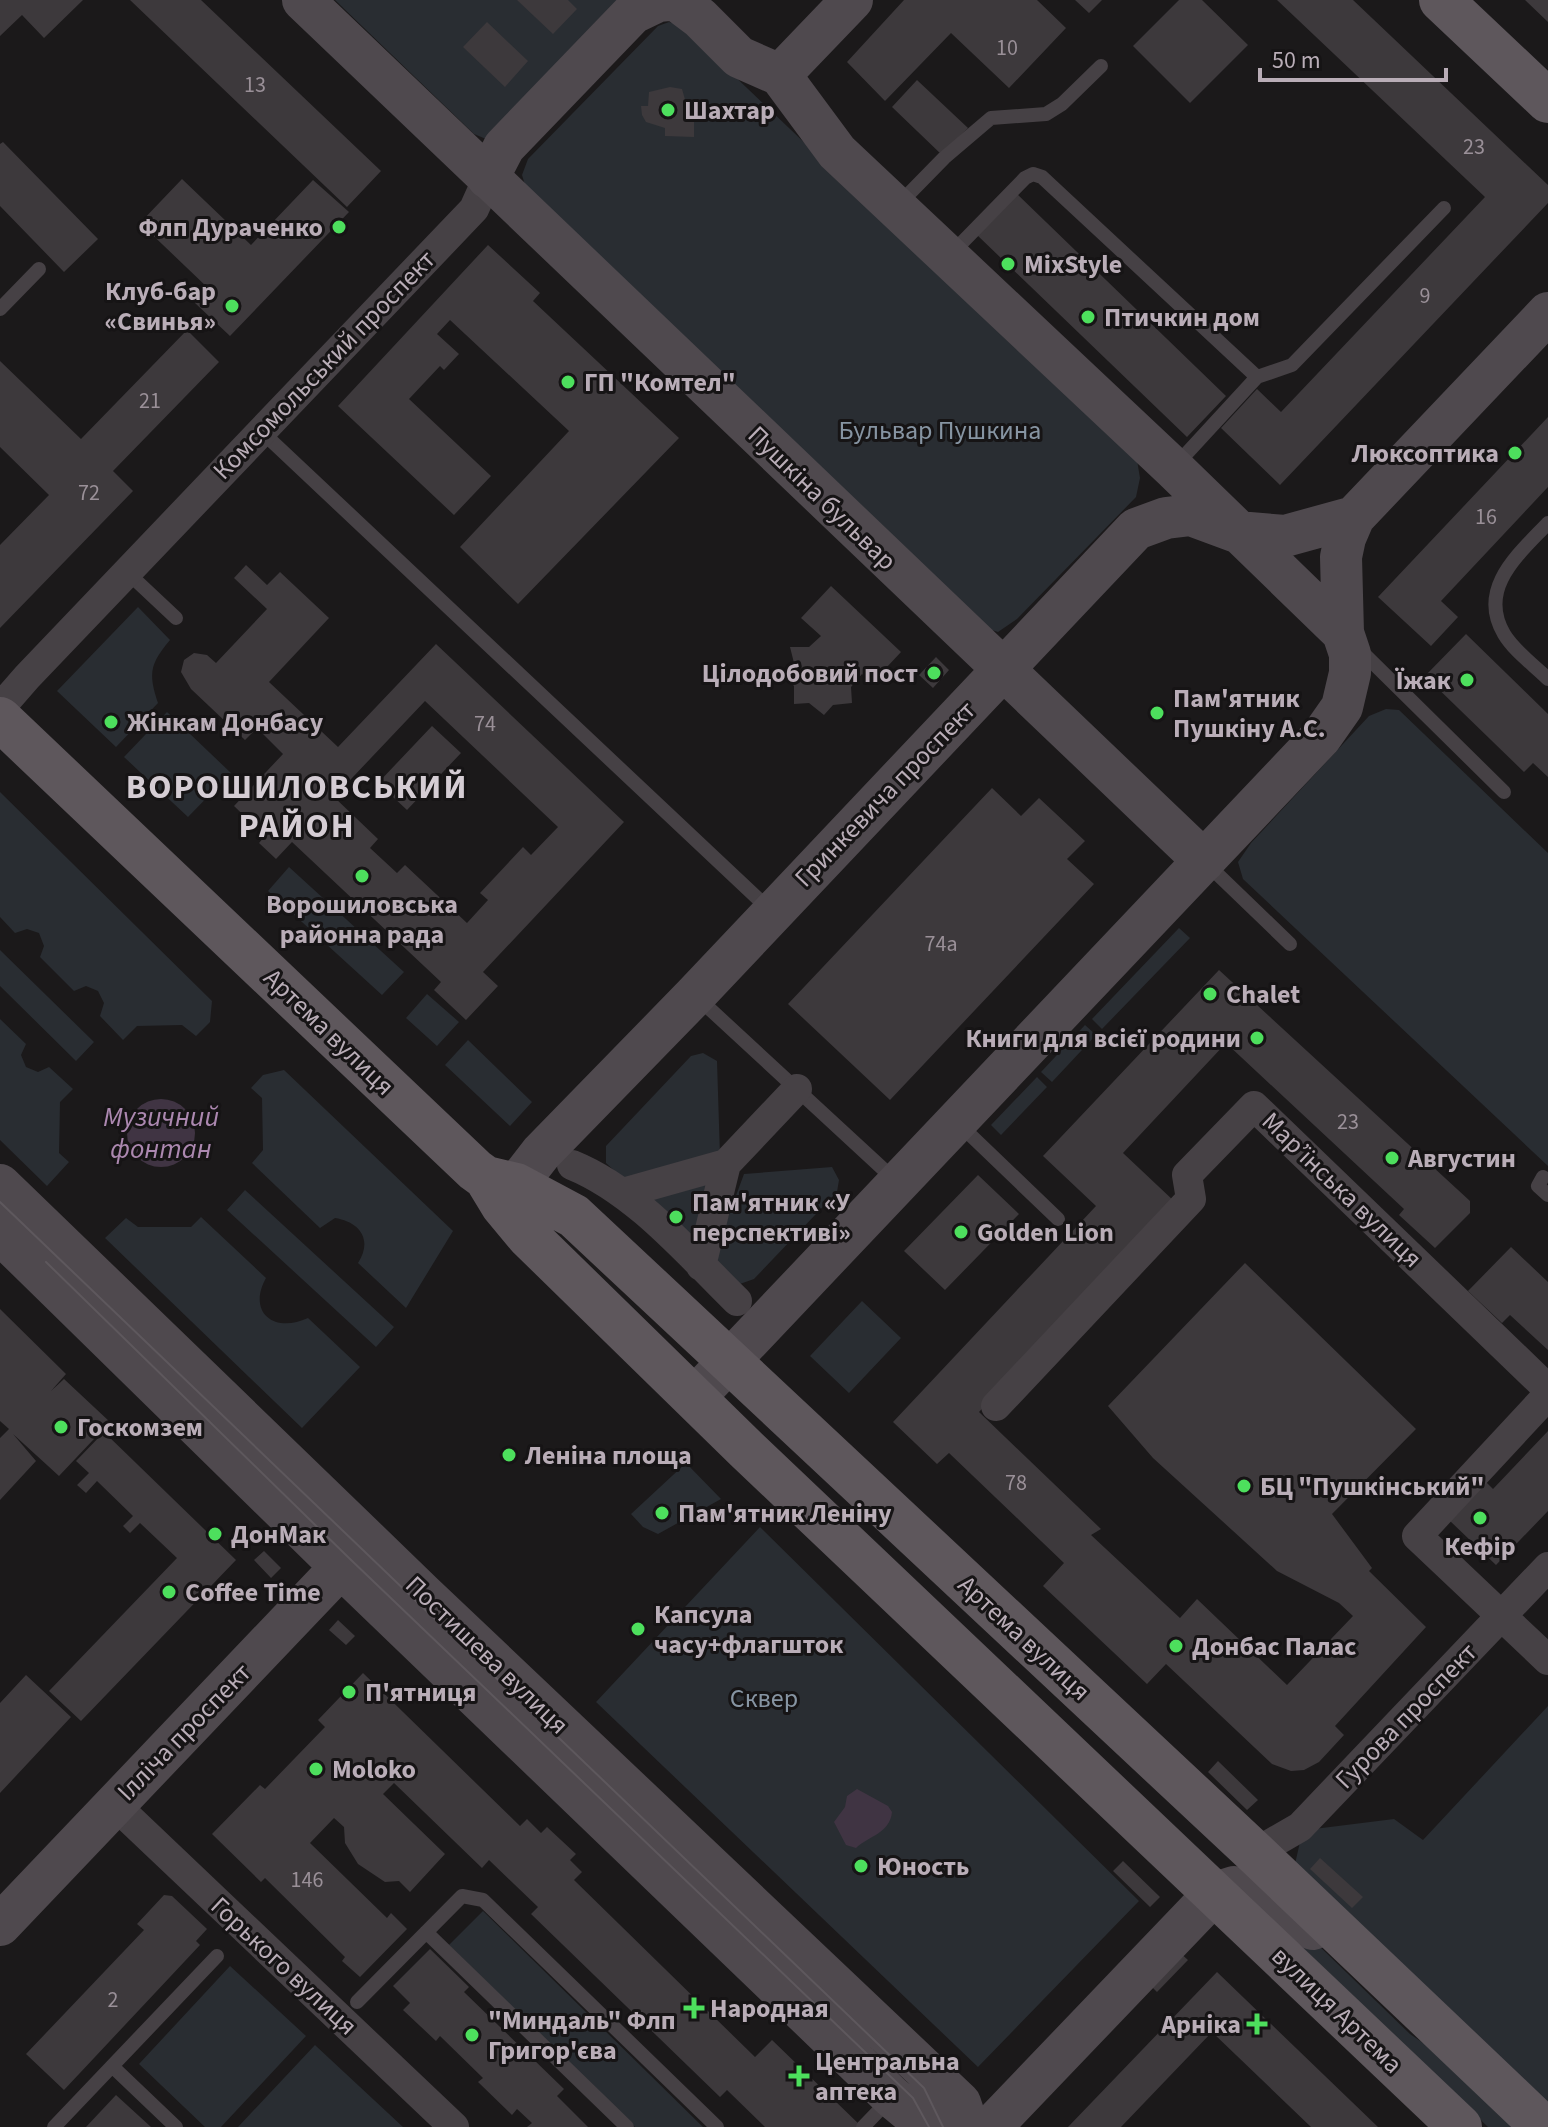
<svg xmlns="http://www.w3.org/2000/svg" width="1548" height="2127" viewBox="0 0 1548 2127" font-family="'Source Sans 3',sans-serif">
  <rect width="100%" height="100%" fill="#1b191a"/>
  <!-- green -->
  <path fill="#292d32" d="M335 0H626L486 139 474 134Z
    M669 22 682 26 1137 460 1140 478 1136 497 1017 619 998 632 977 625 528 195 522 175 528 159 658 26Z
    M138 607 170 640C150 664 148 673 158 703L116 747 57 691Z
    M1386 709 1399 710 1548 853V1166L1243 879 1238 862 1251 843 1369 716Z
    M167 712 231 773 188 817 124 757Z
    M0 792 212 1001 210 1022 196 1036 182 1025 137 1026 123 1040 100 1016 104 1003 98 991 86 986 74 991 40 957 44 946 39 933 27 929 15 933 0 917Z
    M289 867 404 972 382 995 268 891Z
    M1179 928 1190 938 1102 1029 1092 1019Z
    M0 950 94 1042 76 1061 0 986Z
    M427 994 459 1022 437 1046 406 1018Z
    M0 1019 26 1044 21 1055 26 1067 38 1072 49 1067 73 1089 60 1102 59 1153 69 1162 47 1186 0 1140Z
    M1085 1025 1096 1035 1052 1082 1041 1072Z
    M468 1040 532 1102 510 1126 445 1065Z
    M703 1053 717 1061 720 1156 632 1187 606 1163V1146L691 1056Z
    M284 1070 453 1231 406 1308 358 1263C373 1240 360 1222 335 1218L320 1228 252 1163 263 1150 262 1098 251 1088 263 1075Z
    M1037 1077 1047 1087 1001 1135 991 1125Z
    M832 1167 839 1180 837 1192 754 1279 737 1285 711 1263 744 1174Z
    M703 1174 717 1189 694 1248 642 1198Z
    M245 1190 394 1327 376 1347 227 1210Z
    M201 1217 266 1278C247 1312 274 1334 308 1318L360 1367 302 1428 105 1238 126 1218 138 1227H191Z
    M862 1301 901 1338 849 1393 810 1356Z
    M686 1463 721 1499 658 1534 643 1527 631 1514Z
    M760 1527 1139 1901 978 2067 596 1702Z
    M1548 1706V2103L1295 1864 1300 1842 1314 1829 1394 1819 1423 1840Z
    M1282 1910 1410 2034 1476 2079 1526 2127H1488L1273 1919Z
    M483 1911 703 2127H635L449 1945Z
    M230 1966 306 2036 221 2127H205L139 2064Z
    M315 2045 316 2046 403 2127H238Z"/>
  <!-- water -->
  <path fill="#403443" d="M127 1133a34 34 0 1 1 68 0a34 34 0 1 1-68 0Z
    M857 1789 888 1806 892 1812C890 1833 869 1836 856 1848L846 1845 834 1822 845 1807 847 1796Z"/>
  <!-- building -->
  <path fill="#3d393c" fill-rule="evenodd" d="M0 0H83L44 38 22 15 0 36Z
    M130 0H201L381 171 347 207Z
    M517 0H568L577 9 553 34Z
    M904 0H1037L1066 28 1009 88 951 33 885 101 847 62Z
    M1075 0H1102L1089 13Z
    M1179 0H1202L1248 45 1190 103 1133 46Z
    M1277 0H1353L1548 185V203L1280 485 1221 428 1257 389 1281 412 1485 197Z
    M1525 0H1548V22Z
    M487 22 528 61 505 87 463 47Z
    M917 80 968 128 942 155 892 107Z
    M670 87 682 89 686 103 694 104V137L665 136V128L646 122 642 115 641 106H648L649 92Z
    M3 142 98 239 64 272 0 206V144Z
    M182 179 251 245 313 180 349 212 230 336 195 303 208 288 140 223Z
    M1016 193 1226 396 1187 437 976 234Z
    M488 245 540 293 533 301 679 438 518 604 460 547 569 431 450 320 437 334 459 354 444 370 440 366 409 399 491 476 454 515 338 406Z
    M187 330 219 362 113 471 133 491 0 628V545L49 495 0 447V361L81 439Z
    M1548 417V487L1441 601 1458 617 1431 646 1378 597Z
    M246 565 267 585 280 572 329 618 269 682 338 747 436 644 624 822 483 972 498 986 466 1020 434 990 441 982 292 842 276 859 259 843 265 836 234 806 283 754 257 728 245 740 191 689 181 672 184 660 194 653 207 655 216 663 267 609 234 578ZM425 701 558 827 531 855 523 847 480 893 488 900 467 923 405 865 397 873 370 848 378 839 334 797Z
    M831 586 901 652 872 683 862 674 851 687 852 703 833 705 824 715 809 703 794 704V686L784 674 794 663 790 647H809L821 636 801 618Z
    M1466 634 1548 714V777L1533 763 1524 772 1425 676Z
    M936 657 949 670 933 688 919 675Z
    M432 726 461 753 407 810 378 783Z
    M992 788 1021 816 1039 798 1085 841 1067 859 1094 884 890 1100 788 1004Z
    M1219 970 1470 1201V1213L1435 1248 1399 1215 1404 1209 1226 1043 1123 1153 1175 1202 979 1412 1101 1529 1091 1535 1180 1618 1197 1599 1287 1685 1353 1616 1339 1603 1277 1571 1153 1458 1108 1406 1245 1263 1416 1429 1332 1514 1372 1568 1369 1571 1426 1627 1335 1726 1344 1735 1319 1762 1304 1770 1291 1771 1272 1764 1166 1664 1147 1684 1043 1586 1064 1563 949 1453 937 1464 893 1422 1096 1206 1043 1156Z
    M978 1175 1019 1214 945 1290 904 1251Z
    M1511 1247 1548 1282V1350L1510 1315 1502 1323 1468 1291Z
    M0 1309 66 1374 51 1391 64 1379 110 1422 59 1476 13 1434 36 1461 0 1500V1438L9 1429 0 1421Z
    M1548 1431V1511L1496 1565 1449 1520 1485 1481 1493 1489Z
    M104 1432 236 1560 81 1721 49 1691 177 1558 140 1523 130 1533 123 1526 133 1516 97 1481 86 1493 77 1485 89 1473 76 1461Z
    M264 1551 281 1568 271 1578 254 1560Z
    M338 1620 355 1636 346 1645 329 1630Z
    M363 1673 520 1826 527 1819 541 1833 547 1827 576 1854 570 1860 582 1872 574 1880 755 2057 772 2040 862 2127H765L727 2090 720 2097 531 1914 538 1907 489 1860 482 1868 394 1783 383 1794 445 1854 410 1892 399 1881 385 1882 358 1864 345 1843 344 1827 334 1818 310 1843 387 1918 391 1913 407 1929 360 1977 342 1961 345 1957 265 1878 261 1882 212 1834 260 1785 265 1789 325 1727 318 1720Z
    M26 1675 71 1717 0 1793V1703Z
    M1218 1761 1258 1800 1247 1810 1208 1772Z
    M1320 1858 1363 1897 1352 1908 1310 1869Z
    M1123 1861 1160 1897 1150 1907 1113 1871Z
    M164 1895 172 1896 207 1929 196 1941 200 1945 64 2090 26 2054 144 1930 137 1924Z
    M430 1949 469 1987 464 1992 564 2089 557 2096 588 2127H527L532 2123 517 2109 512 2115 478 2082 483 2078 440 2036 436 2041 403 2010 410 2003 393 1986Z
    M1178 1951 1188 1960 1157 1992 1147 1982Z
    M1217 1972 1378 2127H1311L1212 2032 1121 2127H1068Z
    M116 2095 151 2127H86Z"/>
  <g fill="none" stroke-linecap="round" stroke-linejoin="round">
    <!-- lane -->
    <path stroke="#464145" stroke-width="14" d="M899 204 944 158 991 118 1046 114 1062 104 1101 66
      M950 255 1025 178 1033 174 1042 177 1257 377
      M0 309 39 269
      M261 431 771 911
      M1176 465 1257 377 1292 365 1444 208
      M1548 523C1519 554 1477 588 1504 634 1514 651 1534 665 1548 679
      M127 572 176 618
      M1359 649 1504 792
      M1207 864 1290 944
      M699 999 895 1180
      M960 1125 1058 1219
      M1543 1177 1538 1186 1548 1195
      M426 1932 627 2127
      M357 2002 462 1896 483 1900 717 2127
      M112 2066 176 2127
      M54 2127 217 1956
      M863 2127 889 2100"/>
    <!-- street -->
    <path stroke="#464145" stroke-width="30" d="M0 708 27 677 474 209 488 178
      M572 1165C636 1191 688 1253 737 1301
      M623 1193 726 1164
      M701 1266 726 1164 797 1089
      M1548 1395 1417 1536 1548 1660
      M996 1406 1191 1199 1187 1175 1254 1106 1548 1389
      M115 1805 454 2127
      M1255 1853 1300 1827 1548 1567"/>
    <!-- secondary -->
    <path stroke="#4f494e" stroke-width="42" d="M303 0 1204 861
      M676 0 700 18 739 57 780 75 837 152 1173 468 1343 633
      M780 75 852 0
      M488 178 504 147 633 13 658 1 668 0
      M0 1185 423 1594 960 2103 968 2127
      M524 1220 516 1185 541 1153 695 995 1136 529 1166 518 1191 515 1237 532 1285 536 1354 517
      M0 1233 341 1567 892 2097 928 2127
      M695 1397 1321 737 1342 707 1350 673V654L1343 633 1341 557 1345 538 1354 517 1548 313
      M0 1925 361 1546
      M991 2127 1215 1893 1234 1887 1269 1896 1283 1904 1313 1929"/>
    <!-- primary -->
    <path stroke="#5e575c" stroke-width="44" d="M1441 0 1548 101
      M0 719 475 1170 486 1178 516 1185 574 1216 1255 1853 1543 2127
      M486 1178 503 1206 528 1236 747 1450 1460 2127"/>
    <!-- tram -->
    <path stroke="#5e585d" stroke-width="2" d="M0 1202 924 2088 943 2127
      M46 1262 349 1558 913 2098 929 2127"/>
  </g>
  <!-- markers -->
  <g fill="#4ddf5d" stroke="#161415" stroke-width="3">
    <circle cx="668" cy="110" r="8"/>
    <circle cx="339" cy="227" r="8"/>
    <circle cx="1008" cy="264" r="8"/>
    <circle cx="232" cy="306" r="8"/>
    <circle cx="1088" cy="317" r="8"/>
    <circle cx="568" cy="382" r="8"/>
    <circle cx="1515" cy="453" r="8"/>
    <circle cx="934" cy="673" r="8"/>
    <circle cx="1467" cy="680" r="8"/>
    <circle cx="1157" cy="713" r="8"/>
    <circle cx="111" cy="722" r="8"/>
    <circle cx="362" cy="876" r="8"/>
    <circle cx="1210" cy="994" r="8"/>
    <circle cx="1257" cy="1038" r="8"/>
    <circle cx="1392" cy="1158" r="8"/>
    <circle cx="676" cy="1217" r="8"/>
    <circle cx="961" cy="1232" r="8"/>
    <circle cx="61" cy="1427" r="8"/>
    <circle cx="509" cy="1455" r="8"/>
    <circle cx="1244" cy="1486" r="8"/>
    <circle cx="662" cy="1513" r="8"/>
    <circle cx="1480" cy="1518" r="8"/>
    <circle cx="215" cy="1534" r="8"/>
    <circle cx="169" cy="1592" r="8"/>
    <circle cx="638" cy="1629" r="8"/>
    <circle cx="1176" cy="1646" r="8"/>
    <circle cx="349" cy="1692" r="8"/>
    <circle cx="316" cy="1769" r="8"/>
    <circle cx="861" cy="1866" r="8"/>
    <path d="M690 1996h8v8h8v8h-8v8h-8v-8h-8v-8h8z"/>
    <path d="M1253 2012h8v8h8v8h-8v8h-8v-8h-8v-8h8z"/>
    <circle cx="472" cy="2035" r="8"/>
    <path d="M795 2064h8v8h8v8h-8v8h-8v-8h-8v-8h8z"/>
  </g>
  <g text-anchor="middle" dominant-baseline="central" stroke-width="6" stroke-linejoin="round" paint-order="stroke">
    <!-- number labels -->
    <g font-size="22" fill="#9a9098">
      <text x="1007" y="48">10</text>
      <text x="255" y="85">13</text>
      <text x="1474" y="147">23</text>
      <text x="1425" y="296">9</text>
      <text x="150" y="401">21</text>
      <text x="89" y="493">72</text>
      <text x="1486" y="517">16</text>
      <text x="485" y="724">74</text>
      <text x="941" y="944">74а</text>
      <text x="1348" y="1122">23</text>
      <text x="1016" y="1483">78</text>
      <text x="307" y="1880">146</text>
      <text x="113" y="2000">2</text>
    </g>
    <!-- poi labels -->
    <g font-size="26" font-weight="bold" fill="#b9adb7" stroke="#161415" text-anchor="start">
      <text x="684" y="110">Шахтар</text>
      <text x="323" y="227" text-anchor="end">Флп Дураченко</text>
      <text x="1024" y="264">MixStyle</text>
      <text x="216" y="291" text-anchor="end">Клуб-бар<tspan x="216" dy="30">«Свинья»</tspan></text>
      <text x="1104" y="317">Птичкин дом</text>
      <text x="584" y="382">ГП "Комтел"</text>
      <text x="1499" y="453" text-anchor="end">Люксоптика</text>
      <text x="918" y="673" text-anchor="end">Цілодобовий пост</text>
      <text x="1451" y="680" text-anchor="end">Їжак</text>
      <text x="1173" y="698">Пам'ятник<tspan x="1173" dy="30">Пушкіну А.С.</tspan></text>
      <text x="127" y="722">Жінкам Донбасу</text>
      <text x="362" y="904" text-anchor="middle">Ворошиловська<tspan x="362" dy="30">районна рада</tspan></text>
      <text x="1226" y="994">Chalet</text>
      <text x="1241" y="1038" text-anchor="end">Книги для всієї родини</text>
      <text x="1408" y="1158">Августин</text>
      <text x="692" y="1202">Пам'ятник «У<tspan x="692" dy="30">перспективі»</tspan></text>
      <text x="977" y="1232">Golden Lion</text>
      <text x="77" y="1427">Госкомзем</text>
      <text x="525" y="1455">Леніна площа</text>
      <text x="1260" y="1486">БЦ "Пушкінський"</text>
      <text x="678" y="1513">Пам'ятник Леніну</text>
      <text x="231" y="1534">ДонМак</text>
      <text x="1480" y="1546" text-anchor="middle">Кефiр</text>
      <text x="185" y="1592">Coffee Time</text>
      <text x="654" y="1614">Капсула<tspan x="654" dy="30">часу+флагшток</tspan></text>
      <text x="1192" y="1646">Донбас Палас</text>
      <text x="365" y="1692">П'ятниця</text>
      <text x="332" y="1769">Moloko</text>
      <text x="877" y="1866">Юность</text>
      <text x="710" y="2008">Народная</text>
      <text x="488" y="2020">"Миндаль" Флп<tspan x="488" dy="30">Григор'єва</tspan></text>
      <text x="1241" y="2024" text-anchor="end">Арніка</text>
      <text x="815" y="2061">Центральна<tspan x="815" dy="30">аптека</tspan></text>
    </g>
    <!-- street labels -->
    <g font-size="26" fill="#b9adb7" stroke="#161415">
      <text transform="translate(324 365) rotate(-46)">Комсомольський проспект</text>
      <text transform="translate(822 498) rotate(44)">Пушкіна бульвар</text>
      <text transform="translate(885 794) rotate(-46)">Гринкевича проспект</text>
      <text transform="translate(329 1032) rotate(44)">Артема вулиця</text>
      <text transform="translate(1342 1190) rotate(44)">Мар’їнська вулиця</text>
      <text transform="translate(1024 1638) rotate(43)">Артема вулиця</text>
      <text transform="translate(487 1655) rotate(44)">Постишева вулиця</text>
      <text transform="translate(1406 1716) rotate(-46)">Гурова проспект</text>
      <text transform="translate(184 1732) rotate(-46)">Ілліча проспект</text>
      <text transform="translate(284 1966) rotate(43)">Горького вулиця</text>
      <text transform="translate(1337 2010) rotate(44)">вулиця Артема</text>
    </g>
    <!-- park labels -->
    <g font-size="26" fill="#8694a2" stroke="#161415">
      <text x="940" y="430">Бульвар Пушкина</text>
      <text x="764" y="1698">Сквер</text>
    </g>
    <!-- water labels -->
    <g font-size="28" font-style="italic" fill="#ac88b0" stroke="#161415">
      <text x="161" y="1117">Музичний<tspan x="161" dy="32">фонтан</tspan></text>
    </g>
    <!-- district labels -->
    <g font-size="34" font-weight="bold" letter-spacing="2" fill="#d5cdd4" stroke="#161415">
      <text x="297" y="787">ВОРОШИЛОВСЬКИЙ<tspan x="297" dy="39">РАЙОН</tspan></text>
    </g>
  </g>
  <!-- scale -->
  <path d="M1260 68v12h186v-12" fill="none" stroke="#b9adb7" stroke-width="4"/>
  <text x="1272" y="68" font-size="24" fill="#b9adb7" stroke="#161415" stroke-width="6" paint-order="stroke">50 m</text>
</svg>
